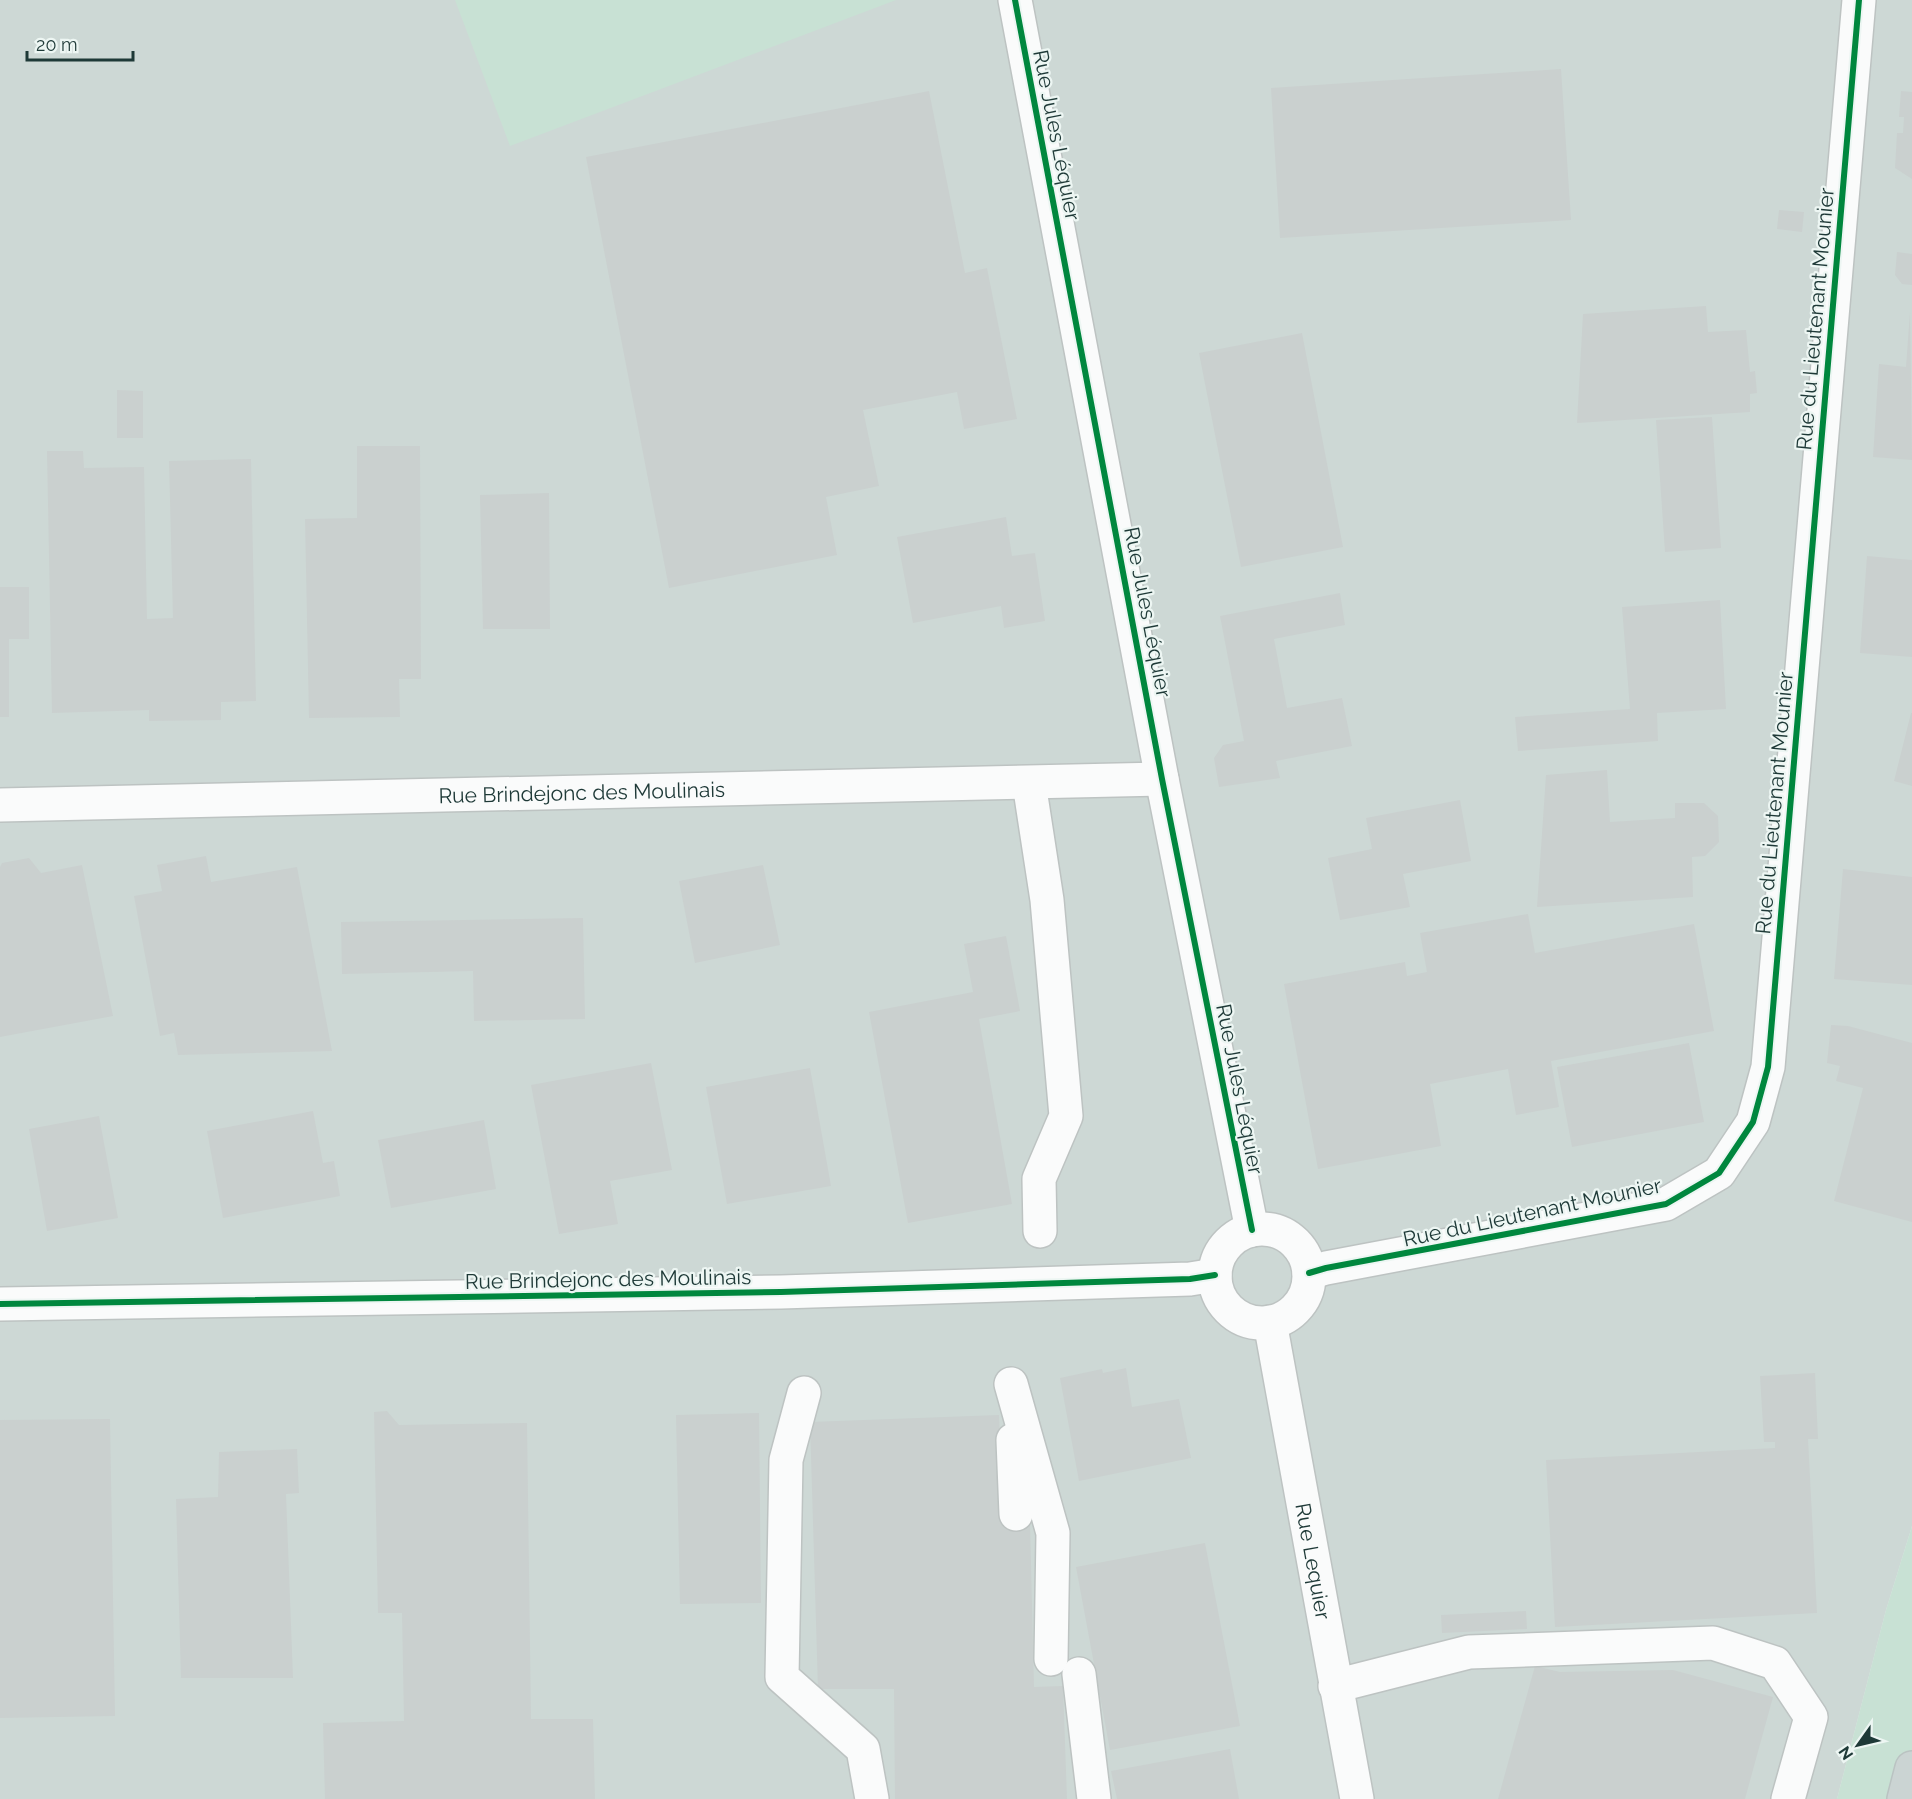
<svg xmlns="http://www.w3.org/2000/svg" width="1912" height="1799" viewBox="0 0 1912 1799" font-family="Raleway,sans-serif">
  <rect width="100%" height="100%" fill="#e0e7e5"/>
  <!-- built -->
  <path fill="#cdd8d5" d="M0 0H1912V1526L1886 1610 1837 1799H0Z"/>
  <!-- green -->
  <path fill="#c8e1d4" d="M455 0H896L510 146Z
    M1912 1526V1799H1837L1886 1610Z"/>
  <!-- building -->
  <path fill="#cad0cf" d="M1561 69 1571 220 1280 238 1271 88Z
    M929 91 965 273 987 268 1017 419 964 429 957 392 863 410 879 486 826 497 837 555 669 588 586 157Z
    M1901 91 1912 92V179L1895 168 1897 133H1903L1904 117H1899Z
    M1779 210 1804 212 1802 232 1777 229Z
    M1897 252 1912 254V285L1902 284 1895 275Z
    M1706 306 1708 332 1746 330 1750 372 1755 371 1757 393 1750 394V412L1577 423 1583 314Z
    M1910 312 1912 460 1873 457 1879 364 1906 367Z
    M1302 333 1343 547 1241 567 1199 353Z
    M117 390 143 391V438H117Z
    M1712 417 1721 548 1665 552 1656 420Z
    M357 446H420L421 679H399L400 717 309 718 305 519 357 518Z
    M47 451H83L84 468 144 467 147 619 173 618 169 461 251 459 256 701 221 702V720L149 721V710L52 713Z
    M549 493 550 629H483L480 495Z
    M1006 517 1012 556 1035 553 1045 621 1004 628 1001 606 913 623 897 537Z
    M1867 556 1912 560V657L1860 653Z
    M0 587H29V639H9V717H0Z
    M1340 593 1345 625 1274 639 1287 708 1342 698 1352 746 1276 761 1280 778 1219 787 1214 758 1223 745 1244 741 1220 616Z
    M1720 600 1726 709 1657 713 1658 741 1518 751 1515 717 1630 709 1622 607Z
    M1911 713H1912V786L1894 781Z
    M1607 770 1610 822 1675 818V803H1704L1718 816 1719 842 1705 856 1692 857 1693 897 1537 907 1546 775Z
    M1460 800 1471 861 1403 874 1410 907 1340 920 1328 858 1372 849 1366 818Z
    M206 856 211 882 297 867 332 1051 178 1055 174 1033 160 1036 134 896 162 891 157 865Z
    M29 858 41 873 82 865 113 1016 0 1037V867L2 863Z
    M763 865 780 945 695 963 679 881Z
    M1843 869 1912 877V985L1834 979Z
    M1528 914 1535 953 1694 924 1714 1031 1551 1061 1559 1107 1516 1115 1508 1069 1430 1084 1441 1146 1318 1169 1284 984 1405 962 1407 976 1427 972 1420 933Z
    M583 918 585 1019 474 1021 473 971 342 974 341 922Z
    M1006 936 1020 1011 979 1019 1012 1204 908 1223 869 1012 973 992 964 944Z
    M1831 1025 1848 1026 1912 1043V1222L1834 1201 1863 1088 1836 1081 1840 1066 1827 1063Z
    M1689 1043 1704 1122 1572 1147 1557 1067Z
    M651 1063 672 1170 610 1181 618 1224 559 1234 531 1085Z
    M810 1068 831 1186 727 1204 706 1087Z
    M313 1111 323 1163 334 1161 340 1196 223 1218 207 1131Z
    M99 1116 118 1218 47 1231 29 1129Z
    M484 1120 496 1189 391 1208 378 1140Z
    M1126 1368 1132 1407 1179 1399 1191 1458 1079 1481 1060 1378 1102 1369 1103 1373Z
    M1815 1373 1818 1439H1808L1817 1613 1555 1627 1546 1460 1775 1448V1442H1764L1760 1376Z
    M387 1411 399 1425 527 1423 531 1719H593L595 1799H325L323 1723 404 1721 402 1613H378L374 1412Z
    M759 1413 761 1603 680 1604 676 1415Z
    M999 1415 1003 1525 1030 1524 1034 1687 1063 1686 1067 1799H895L894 1689H818L810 1422Z
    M110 1419 115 1716 0 1718V1420Z
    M297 1449 299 1493 286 1494 293 1678H181L176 1499 218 1497 219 1452Z
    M1205 1543 1240 1726 1110 1750 1076 1567Z
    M1526 1611 1527 1629 1442 1633 1441 1615Z
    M1535 1666 1560 1672 1673 1670 1773 1697 1745 1799H1498Z
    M1230 1749 1239 1799H1117L1111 1771Z"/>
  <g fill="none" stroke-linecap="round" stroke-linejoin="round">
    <!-- minor casing -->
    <g stroke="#bdc3c2" stroke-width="36">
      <g id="minor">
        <path d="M1015 0 1162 779 1252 1230"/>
        <path d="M1029 783 1047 900 1066 1116 1039 1179 1040 1231"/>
        <path id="s1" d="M0 805 1162 779"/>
        <circle cx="1262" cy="1276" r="47"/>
        <path d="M1309 1273 1326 1268 1666 1204 1719 1173 1753 1122 1768 1067 1859 0"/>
        <path d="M0 1304 781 1292 1190 1279 1215 1275"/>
        <path id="s2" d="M1270 1322 1357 1799"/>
        <path d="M1011 1384 1053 1533 1051 1659"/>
        <path d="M804 1393 786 1460 782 1677 863 1749 872 1799"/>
        <path d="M1013 1440 1016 1514"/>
        <path d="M1079 1674 1094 1799"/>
        <path d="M1335 1686 1469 1652 1713 1643 1775 1663 1811 1717 1788 1799"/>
      </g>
    </g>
    <!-- major casing -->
    <g stroke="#bac3c2" stroke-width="36">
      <path id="major" d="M1904 1799 1912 1768"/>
    </g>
    <!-- minor -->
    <use href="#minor" stroke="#fafbfb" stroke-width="33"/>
    <!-- major -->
    <use href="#major" stroke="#cbd4d3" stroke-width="33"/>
    <!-- cycleway casing -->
    <g stroke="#edf6f3" stroke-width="10">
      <path id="cycleway" d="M1015 0 1162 779 1252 1230
        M1309 1273 1326 1268 1666 1204 1719 1173 1753 1122 1768 1067 1859 0
        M0 1304 781 1292 1190 1279 1215 1275"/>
    </g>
    <!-- cycleway -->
    <use href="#cycleway" stroke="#00873e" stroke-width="6"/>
  </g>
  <g text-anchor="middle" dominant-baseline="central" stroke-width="4.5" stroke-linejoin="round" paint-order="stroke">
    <!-- street labels -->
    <g font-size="21" fill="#1e3937" stroke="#edf6f3">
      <text transform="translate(1057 135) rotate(79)">Rue Jules Léquier</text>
      <text transform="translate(1815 319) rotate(-85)">Rue du Lieutenant Mounier</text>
      <text transform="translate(1148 612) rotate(79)">Rue Jules Léquier</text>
      <text stroke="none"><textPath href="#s1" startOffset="582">Rue Brindejonc des Moulinais</textPath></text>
      <text transform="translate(1774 803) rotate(-85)">Rue du Lieutenant Mounier</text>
      <text transform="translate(1240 1089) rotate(79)">Rue Jules Léquier</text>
      <text transform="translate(1532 1212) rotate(-12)">Rue du Lieutenant Mounier</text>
      <text transform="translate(608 1279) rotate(-1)">Rue Brindejonc des Moulinais</text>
      <text stroke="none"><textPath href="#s2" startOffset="243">Rue Lequier</textPath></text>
    </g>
  </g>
  <!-- north arrow -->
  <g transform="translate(1858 1745) rotate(236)" stroke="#edf6f3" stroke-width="4.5" paint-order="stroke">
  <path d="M0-4.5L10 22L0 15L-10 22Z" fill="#1e3937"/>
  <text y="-9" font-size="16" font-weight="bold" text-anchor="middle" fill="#1e3937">N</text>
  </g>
  <!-- scale -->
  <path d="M27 51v9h106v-9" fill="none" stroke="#1e3937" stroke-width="3"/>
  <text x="36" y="51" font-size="18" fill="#1e3937" stroke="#edf6f3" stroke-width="4.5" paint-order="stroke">20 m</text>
</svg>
